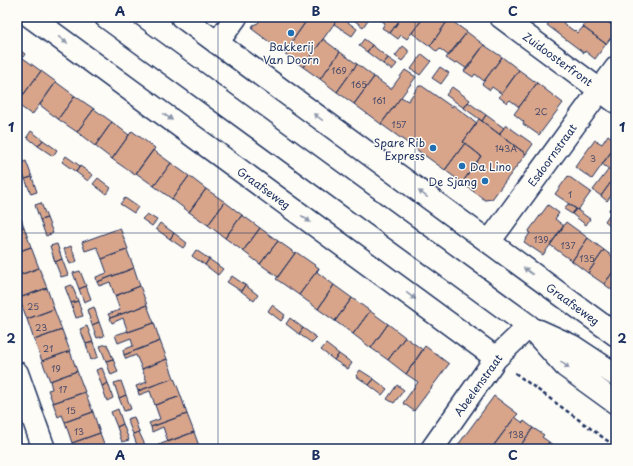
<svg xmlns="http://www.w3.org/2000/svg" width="633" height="466" viewBox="0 0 633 466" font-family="'Playpen Sans',sans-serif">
  <rect width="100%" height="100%" fill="#fdfcf7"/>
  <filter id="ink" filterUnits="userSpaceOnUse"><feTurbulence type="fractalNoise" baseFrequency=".025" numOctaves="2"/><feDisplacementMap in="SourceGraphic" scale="8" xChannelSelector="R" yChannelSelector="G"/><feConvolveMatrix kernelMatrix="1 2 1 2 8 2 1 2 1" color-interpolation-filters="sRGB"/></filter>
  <g filter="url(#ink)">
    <!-- building -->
    <path fill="#d8a58b" stroke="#1b2f5e" d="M262 17H309L284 53 252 29 253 25 258 23Z
      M309 17H339L303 67 284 53Z
      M339 17H341L357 29 352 36 334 24Z
      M358 17H370L363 27 355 21Z
      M380 17H402L390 33 382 28 385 23 379 19Z
      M402 17H424L407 39 401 35 398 39 390 33Z
      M424 17H447L449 19 430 46 412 33Z
      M553 17H567L563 23 574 31 575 30 578 33 583 27 606 44 595 59 585 51 584 53 547 25Z
      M587 17H601L616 28V31L606 44 583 27 589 19Z
      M601 17H616V28Z
      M449 19 467 32 449 56 440 49 437 52 430 46Z
      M467 32 484 45 467 69 457 62 455 64 446 58Z
      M323 39 340 52 320 79 303 67Z
      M364 39 372 45 367 52 359 46Z
      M372 45 388 58 383 64 367 52Z
      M484 45 502 57 484 81 475 74 473 77 464 71Z
      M403 46 408 50V54L402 61 395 56Z
      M17 48 25 54 17 66Z
      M340 52 357 64 337 92 320 79Z
      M422 54 431 61 420 75 411 69Z
      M502 57 519 70 502 94 492 87 490 90 482 84Z
      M23 58 41 71 24 94 17 89V66Z
      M388 58 397 64 392 70 383 64Z
      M357 64 374 77 354 104 337 92Z
      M440 67 449 73 441 84 432 78Z
      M405 70 416 77 381 124 354 104 374 77 391 89Z
      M519 70 537 83 519 107 510 100 507 103 499 97Z
      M41 71 56 82 32 115 17 104V103Z
      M56 82 75 96 58 119 40 105Z
      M537 83 563 103 539 135 523 124 524 122 514 114Z
      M419 86H422L452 107 453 105 477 123 463 142 465 143 445 170 381 124 401 97 408 101Z
      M452 87 470 100 464 108 446 95Z
      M75 96 94 109 77 132 58 119Z
      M468 102 486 115 482 121 464 108Z
      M94 109 112 122 95 146 77 132Z
      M486 115 504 128 499 134 482 121Z
      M479 119 526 154 492 199 485 200 462 183 481 156 463 142Z
      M112 122 129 135 112 159 95 146Z
      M506 125 533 144 526 154 499 134Z
      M31 131 43 140 38 146 27 137Z
      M132 131 155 148 135 175 112 159Z
      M608 135 616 141V145L592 179 575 167 595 140 602 144Z
      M43 140 57 150 53 156 38 146Z
      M465 143 481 156 462 183 445 170Z
      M616 145V175L601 196 593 190 609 169 602 164Z
      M153 150 171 163 154 186 136 173Z
      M66 156 80 166 76 172 62 162Z
      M26 161 32 177 25 179 19 164Z
      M171 163 189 176 172 199 154 186Z
      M80 166 93 175 88 181 76 172Z
      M616 175V189L607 201 601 196Z
      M189 176 206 189 189 212 172 199Z
      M568 176 591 192 578 210 555 194Z
      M32 177 37 192 31 194 25 179Z
      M98 178 111 188 106 194 93 184Z
      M206 189 225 202 208 225 189 212Z
      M125 198 138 207 134 213 120 204Z
      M225 202 242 215 225 238 208 225Z
      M41 203 47 218 40 220 35 205Z
      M568 204 576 209 572 214 564 209Z
      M548 205 559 213 555 219 564 226 543 255 524 242 530 233 528 232Z
      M17 207 24 227 17 229Z
      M576 209 590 219 586 225 572 214Z
      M147 214 157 220 152 226 142 219Z
      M242 215 260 228 243 251 225 238Z
      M609 215 616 221V230L605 221Z
      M47 218 53 233 46 236 40 220Z
      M566 222 588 238 572 261 550 245Z
      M160 223 174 233 170 239 156 229Z
      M24 227 31 247 17 252V229Z
      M120 228 128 249 102 259 97 247 85 251 82 242Z
      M260 228 278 241 260 264 243 251Z
      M174 233 187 243 183 248 170 239Z
      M588 238 604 250 588 273 572 261Z
      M278 241 295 253 278 277 260 264Z
      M57 244 62 259 55 262 50 246Z
      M71 246 77 261 70 264 64 249Z
      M31 247 39 268 17 276V252Z
      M127 250 134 268 97 282 96 277 107 273 102 259Z
      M196 250 209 259 205 265 192 256Z
      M604 250 616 259V268L604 284 588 273Z
      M296 252 319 268 299 295 276 279Z
      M62 259 68 275 61 277 55 262Z
      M209 259 223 269 218 275 205 265Z
      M39 268 47 288 19 298 17 292V276Z
      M134 268 140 286 115 296 110 282 99 286 97 282Z
      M319 268 317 272 334 285 318 309 299 295Z
      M616 268V293L604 284Z
      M80 271 86 286 79 289 73 273Z
      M232 276 245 285 241 291 227 282Z
      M72 285 78 301 71 303 65 287Z
      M245 285 258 295 254 301 241 291Z
      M334 285 352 298 335 321 318 309Z
      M86 286 91 299 84 302 79 289Z
      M140 286 147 305 110 318 108 314 120 310 115 296Z
      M47 288 54 309 27 319 19 298Z
      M352 298 370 311 353 334 335 321Z
      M78 301 83 316 76 318 71 303Z
      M147 305 154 323 128 332 123 318 112 323 110 318Z
      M272 305 285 315 281 321 268 311Z
      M94 307 99 322 92 325 87 310Z
      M54 309 62 330 34 340 27 319Z
      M370 311 388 324 371 348 353 334Z
      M290 318 303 328 299 334 286 324Z
      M99 322 104 336 97 338 92 325Z
      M154 323 160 341 124 355 123 350 133 346 131 338 118 343 115 335 128 331V332Z
      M388 324 405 337 388 360 371 348Z
      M87 326 93 342 86 344 80 329Z
      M303 328 317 338 312 343 299 334Z
      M62 330 70 351 42 361 34 340Z
      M405 337 423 350 406 374 388 360Z
      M160 341 167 359 142 369 136 355 126 359 124 355Z
      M93 342 98 357 91 360 86 344Z
      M107 344 113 359 106 361 100 346Z
      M326 344 339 354 334 360 321 350Z
      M425 346 449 364 414 411 403 403 418 382 406 374Z
      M70 351 77 371 50 381 42 361Z
      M339 354 352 363 348 369 334 360Z
      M113 359 118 372 111 375 106 361Z
      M167 359 174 378 138 391 136 386 147 382 142 369Z
      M102 368 108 383 102 386 96 370Z
      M360 370 374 379 369 385 356 376Z
      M77 371 85 392 53 403 48 390 52 389 50 381Z
      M174 378 181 396 155 405 150 391 139 395 138 391Z
      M374 379 387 389 382 395 369 385Z
      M121 381 126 395 119 398 114 383Z
      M108 383 113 398 107 401 102 386Z
      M397 385 404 390 394 403 387 399Z
      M85 392 93 412 65 422 62 415 58 417 53 403Z
      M126 395 131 409 124 411 119 398Z
      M181 396 187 414 151 427 149 423 160 419 155 405Z
      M494 396 518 414 515 417 491 449H455Z
      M118 409 123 424 117 427 111 412Z
      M93 412 100 433 72 443 65 422Z
      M187 414 194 432 168 442 163 427 152 432 151 427Z
      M134 417 139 432 133 434 127 419Z
      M515 417 523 423 524 421 533 428 518 449H491Z
      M123 424 129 440 122 442 117 427Z
      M533 428 544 435 542 437 549 442 545 449H518Z
      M139 432 145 445 138 448 133 434Z
      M194 432 200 449H159L158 445Z
      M100 433 106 449H75L72 443Z
      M549 442 558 449 560 447 563 449H545Z"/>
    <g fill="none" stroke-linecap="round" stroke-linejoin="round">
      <!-- minor casing -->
      <g stroke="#1b2f5e" stroke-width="25">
        <path id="minor" d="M31 17 496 358
          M106 17 529 326 565 366 616 403
          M182 17 616 335
          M501 17 616 102
          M217 43 236 17
          M489 242 616 68
          M539 331 572 346 616 375
          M17 373 44 449
          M432 449 496 358 529 326"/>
      </g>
      <!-- path -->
      <path stroke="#1b2f5e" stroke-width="2.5" stroke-dasharray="4 3" stroke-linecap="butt" d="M609 209 616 214
        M515 373 616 447"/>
      <!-- minor -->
      <use href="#minor" stroke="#fdfcf7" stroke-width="22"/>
    </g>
    <!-- one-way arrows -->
    <defs><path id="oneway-solid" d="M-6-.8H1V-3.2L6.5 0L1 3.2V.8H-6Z"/></defs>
    <g fill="#8c96aa">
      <use href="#oneway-solid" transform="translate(63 40) rotate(36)"/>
      <use href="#oneway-solid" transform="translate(168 117) rotate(36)"/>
      <use href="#oneway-solid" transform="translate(318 117) rotate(-144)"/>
      <use href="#oneway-solid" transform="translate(423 194) rotate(-144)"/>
      <use href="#oneway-solid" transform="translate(306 219) rotate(36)"/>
      <use href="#oneway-solid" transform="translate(528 271) rotate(-144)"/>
      <use href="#oneway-solid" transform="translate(411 296) rotate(36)"/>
      <use href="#oneway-solid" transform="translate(565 365) rotate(42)"/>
    </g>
  </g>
  <!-- grid -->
  <path fill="none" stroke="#1b2f5e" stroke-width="1" stroke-opacity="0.55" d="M218 17V449M415 17V449M17 233H616"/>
  <!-- markers -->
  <g fill="#1f6fb2" stroke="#fdfcf7" stroke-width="1.5">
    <circle cx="291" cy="33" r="4"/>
    <circle cx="433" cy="148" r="4"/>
    <circle cx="462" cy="166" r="4"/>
    <circle cx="485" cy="181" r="4"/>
  </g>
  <g text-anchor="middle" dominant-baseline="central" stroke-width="3" stroke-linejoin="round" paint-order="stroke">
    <!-- number labels -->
    <g font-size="9" fill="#4a4c69">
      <text x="339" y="70">169</text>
      <text x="359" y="84">165</text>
      <text x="379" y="100">161</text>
      <text x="541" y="111">2C</text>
      <text x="399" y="124">157</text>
      <text x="506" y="148">143A</text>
      <text x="593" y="158">3</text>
      <text x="570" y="194">1</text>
      <text x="541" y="239">139</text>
      <text x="568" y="245">137</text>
      <text x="587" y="258">135</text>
      <text x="33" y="306">25</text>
      <text x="41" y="327">23</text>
      <text x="48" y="348">21</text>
      <text x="56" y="368">19</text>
      <text x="63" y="389">17</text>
      <text x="71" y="410">15</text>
      <text x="79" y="431">13</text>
      <text x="516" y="434">138</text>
    </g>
    <!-- poi labels -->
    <g font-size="11" fill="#1b2f5e" stroke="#fdfcf7" text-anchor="end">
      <text x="291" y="46" text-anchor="middle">Bakkerij<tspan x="291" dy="13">Van Doorn</tspan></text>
      <text x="425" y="142">Spare Rib<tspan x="425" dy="13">Express</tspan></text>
      <text x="470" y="166" text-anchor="start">Da Lino</text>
      <text x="477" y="181">De Sjang</text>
    </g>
    <!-- street labels -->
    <g font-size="11" fill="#1b2f5e" stroke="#fdfcf7">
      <text transform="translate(558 59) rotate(36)">Zuidoosterfront</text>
      <text transform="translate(552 155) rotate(-54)">Esdoornstraat</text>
      <text transform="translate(264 188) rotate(36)">Graafseweg</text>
      <text transform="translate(573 304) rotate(36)">Graafseweg</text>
      <text transform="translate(478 385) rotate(-54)">Abeelenstraat</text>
    </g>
  </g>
  <!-- margin -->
  <rect width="633" height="466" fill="none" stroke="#fdfcf7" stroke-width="44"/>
  <rect x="22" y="22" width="589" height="422" fill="none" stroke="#1b2f5e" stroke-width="1.5"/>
  <g font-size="13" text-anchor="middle" font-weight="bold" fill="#1b2f5e">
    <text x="120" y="16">A</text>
    <text x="316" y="16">B</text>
    <text x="513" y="16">C</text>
    <text x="11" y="132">1</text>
    <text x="622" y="132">1</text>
    <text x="11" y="343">2</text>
    <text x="622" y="343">2</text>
    <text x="120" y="460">A</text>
    <text x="316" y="460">B</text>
    <text x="513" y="460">C</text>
  </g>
</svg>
